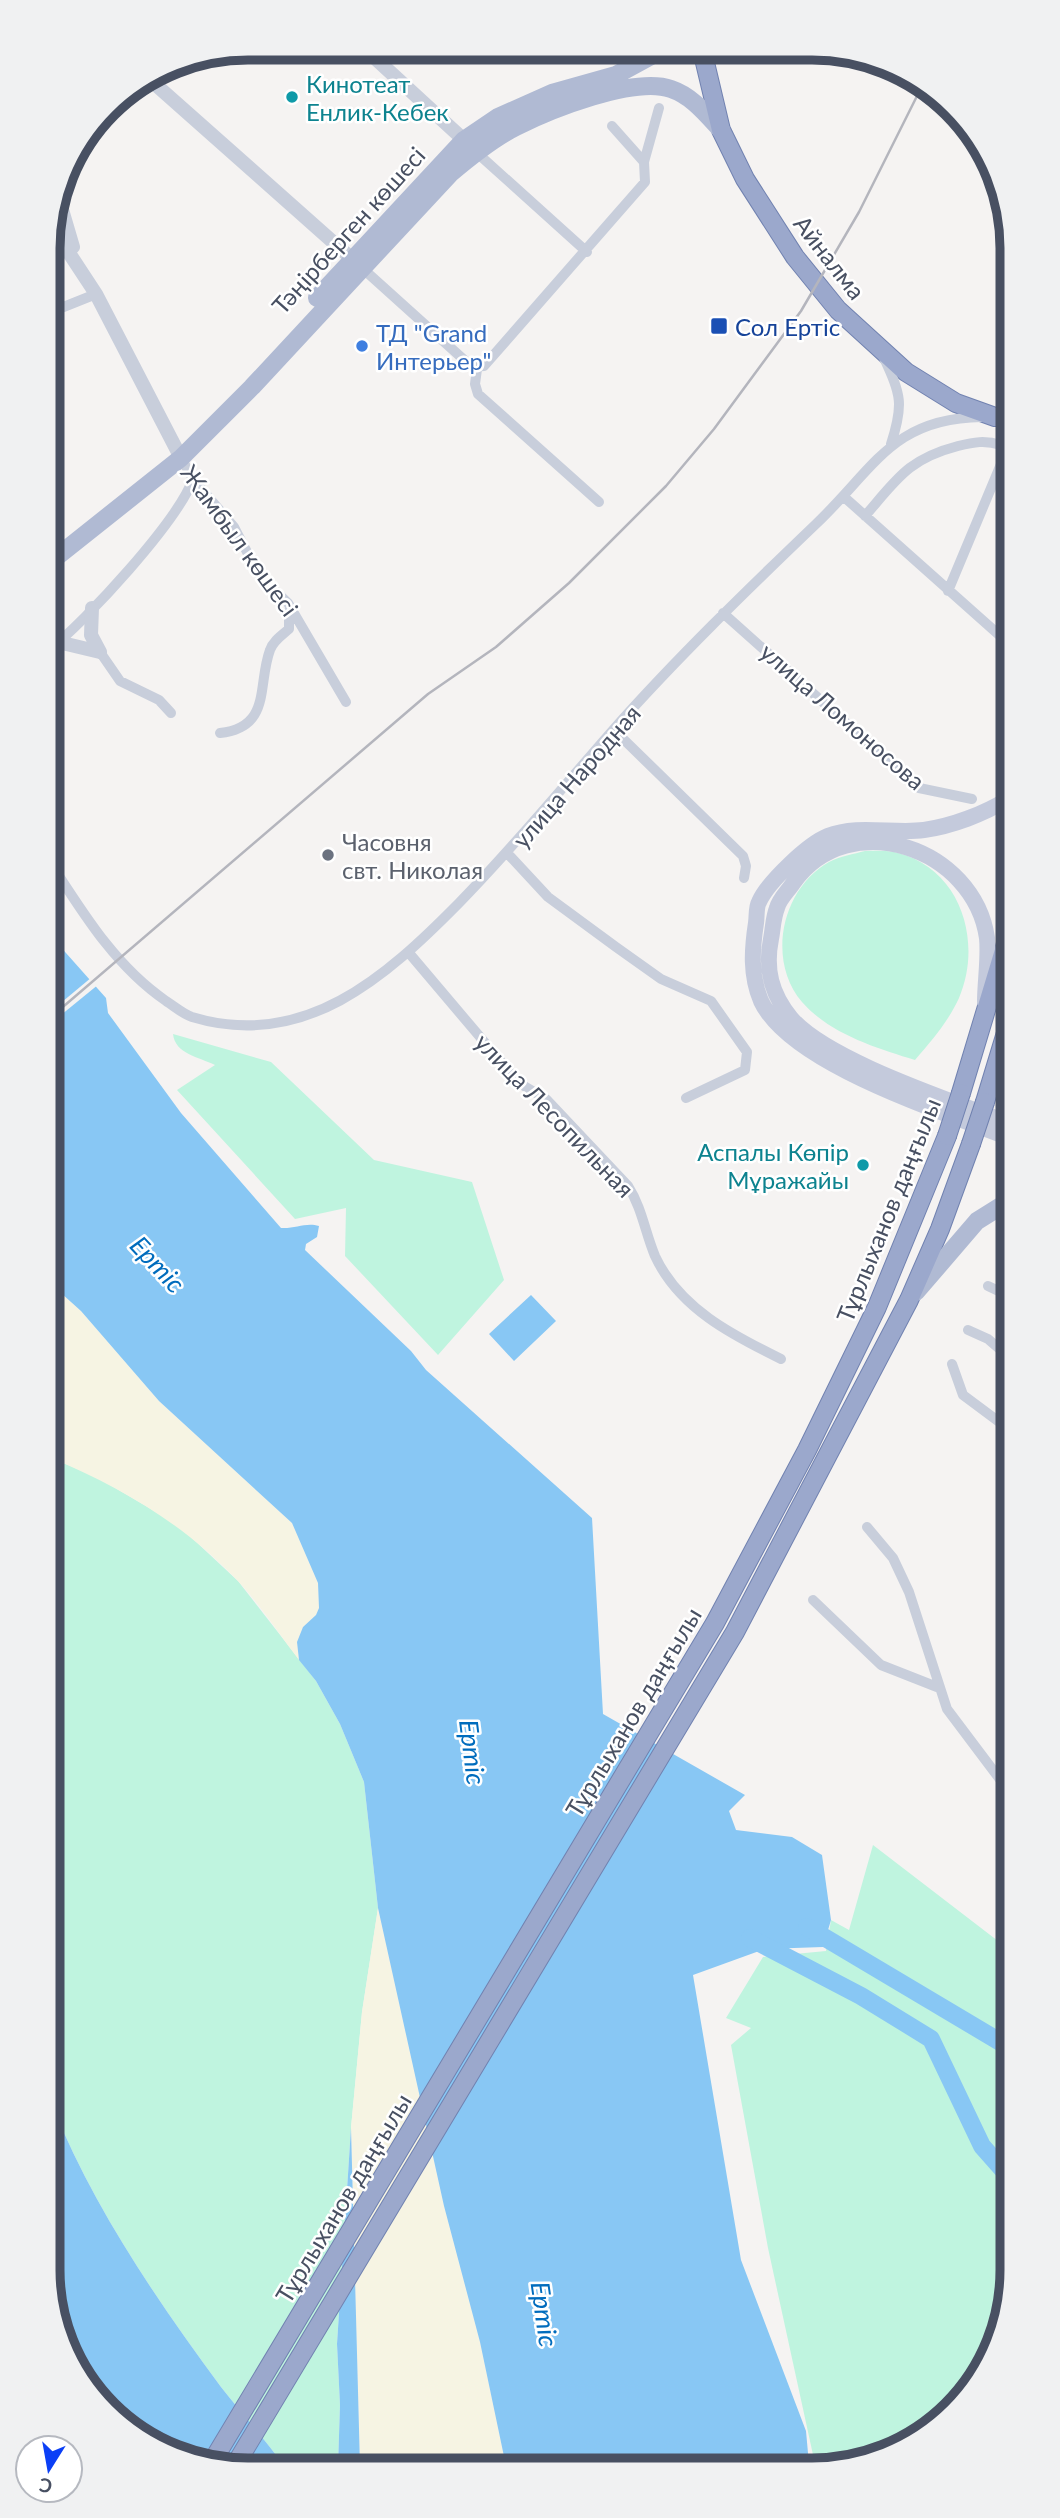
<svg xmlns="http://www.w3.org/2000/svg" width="1060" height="2518" viewBox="0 0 1060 2518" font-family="Lato,sans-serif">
  <rect width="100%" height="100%" fill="#f5f3f2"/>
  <!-- green -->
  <path fill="#bff4df" d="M865 851C875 851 888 850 898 853 961 869 983 942 959 998 948 1022 932 1040 915 1060 876 1048 830 1034 802 1002 766 960 782 888 829 862 840 856 854 854 865 851Z
    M173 1034 271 1062 374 1160 472 1182 504 1280 438 1355 345 1256 346 1208 295 1219 177 1090 215 1065C199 1057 175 1054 173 1034Z
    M51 1458 95 1476 178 1525 238 1581 316 1681 340 1724 364 1782 378 1908 362 2012 351 2128 337 2344 340 2405 338 2466 285 2467C265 2439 242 2414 221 2387 158 2302 92 2205 53 2107Z
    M873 1845 1011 1951 1012 2283 998 2347 963 2402 864 2464H815L768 2248 731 2045 751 2028 726 2018 763 1957 826 1951 831 1920 849 1930Z"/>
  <!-- sand -->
  <path fill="#f6f4e3" d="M51 1284 81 1311 159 1401 292 1523 318 1583 319 1608 316 1615 303 1627 297 1642 299 1660C279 1634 260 1604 237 1580 185 1525 121 1487 51 1458Z
    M378 1908 444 2206 480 2342 506 2466H360L351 2128 362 2012Z"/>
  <!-- water -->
  <path fill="#88c7f4" d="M50 935 106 998 108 1013 181 1113 281 1228C295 1229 306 1222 319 1226L317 1237 306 1244 305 1250 411 1351 426 1370 592 1518 603 1714 745 1795 729 1811 736 1830 792 1837 822 1855 831 1920 823 1947 765 1949 693 1975 741 2260 806 2431 809 2464 506 2466 480 2342 444 2206 378 1908 364 1782 340 1724 316 1681 299 1660 297 1642 303 1627 316 1615 319 1608 318 1583 292 1523 159 1401 81 1311 51 1284Z
    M531 1295 556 1321 514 1361 489 1334Z
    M53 2107C92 2205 158 2302 221 2387 242 2414 265 2439 285 2467H209L106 2412 54 2322Z
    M351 2128 360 2466H338L340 2405 337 2344Z"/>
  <!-- pier -->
  <path fill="#f5f3f2" d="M92 977 99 984 50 1024V1012Z"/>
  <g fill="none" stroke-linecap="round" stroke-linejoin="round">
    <!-- river -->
    <path stroke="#88c7f4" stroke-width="18" d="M807 1927 1012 2049
      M750 1938 861 1996 931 2039 982 2146 1012 2180"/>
    <!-- trunk casing -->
    <g stroke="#7182b0" stroke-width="20">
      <path id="trunk" d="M702 50 721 130 745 179 795 257 838 310 906 372 956 403 995 417H1007
        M961 1093 1008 937
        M985 1102 1009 1023
        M209 2467 715 1623 807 1450 877 1307 947 1136
        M234 2467 735 1632 909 1300 940 1229 971 1144"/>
    </g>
    <!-- minor -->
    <path stroke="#c8cedb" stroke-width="10" d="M612 126 644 162
      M476 152 587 252
      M361 267 472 367 484 366 645 182 644 162 659 108
      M56 310 96 294
      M884 358C901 395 904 404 891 444
      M477 369 475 384 478 394 599 502
      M181 458 193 479 234 527 259 575 288 603 346 702
      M843 496 1007 642
      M865 516C897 479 908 459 958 446 974 442 985 440 1001 445L1004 457 948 591
      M723 613 919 788 972 799
      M49 650C86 621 178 521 193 479
      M100 652 120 681 159 700 171 713
      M614 730 743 856 746 866 744 878
      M220 733C272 727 257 685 270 650 273 641 282 635 289 629V611
      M508 854 548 897 616 947 661 979 711 1001 747 1052 745 1070 686 1098
      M50 862C83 913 115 966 166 1001 174 1006 183 1014 192 1017 304 1051 386 977 459 903 513 848 562 788 613 730 677 658 746 591 816 524 874 469 892 418 982 417
      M409 953 519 1083 546 1099 628 1186C642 1208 645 1232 655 1256 679 1308 732 1335 781 1359
      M988 1286 1009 1296
      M968 1330 988 1339 1010 1358
      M952 1364 963 1395 1010 1430
      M867 1527 893 1558 909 1592 947 1709 1011 1794
      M813 1600 881 1665 937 1687"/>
    <!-- tertiary -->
    <path stroke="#c8cedb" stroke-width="14" d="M364 48 464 140
      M147 77 360 266
      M58 196 73 247
      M50 224 96 294 181 458
      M92 608 91 635 100 652
      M58 642 100 652"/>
    <!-- secondary -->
    <path stroke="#c4cadc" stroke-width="16" d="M1008 799C984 814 952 826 924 830 893 834 857 824 828 836 808 844 768 882 759 902 756 907 757 916 756 923 752 949 750 975 761 1001 791 1065 945 1112 1009 1138
      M985 1002C985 982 989 958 987 938 974 848 850 805 794 882 789 890 779 899 777 908 773 918 773 929 771 939 765 969 771 994 791 1018 828 1061 953 1101 1009 1123"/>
    <!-- primary -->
    <path stroke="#b0bad3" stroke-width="18" d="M317 298 464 140 498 117 552 93 616 75 662 50
      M49 563 181 458 252 387 450 174C470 157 492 139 516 127 550 110 634 76 671 89 692 96 706 114 721 130
      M916 1292 977 1221 1009 1201"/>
    <!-- trunk -->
    <use href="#trunk" stroke="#9ba8cc" stroke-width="18"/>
    <!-- rail -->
    <path stroke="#b4b5bd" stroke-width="2.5" d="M50 1018 428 694 496 647 569 583 666 486 714 429 801 311 859 212 921 88"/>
    <!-- trunk-bridge casing -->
    <g stroke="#7182b0" stroke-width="20" stroke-linecap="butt">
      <path id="trunk-bridge" d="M947 1136 961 1093
        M971 1144 985 1102"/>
    </g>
    <!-- trunk-bridge -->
    <use href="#trunk-bridge" stroke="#9ba8cc" stroke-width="18"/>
  </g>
  <!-- markers -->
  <g fill="#0f9aa8" stroke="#fff" stroke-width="2.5">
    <circle cx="292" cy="97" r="7"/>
    <circle cx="863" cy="1165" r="7"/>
  </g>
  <rect fill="#1a4fb4" stroke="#fff" stroke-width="2.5" x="710" y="317" width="18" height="18" rx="3.5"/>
  <circle fill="#3f7fe0" stroke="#fff" stroke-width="2.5" cx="362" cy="346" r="7"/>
  <circle fill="#6b7280" stroke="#fff" stroke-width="2.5" cx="328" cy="855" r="7"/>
  <g text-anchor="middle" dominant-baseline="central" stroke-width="5" stroke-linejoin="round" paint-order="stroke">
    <!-- culture labels -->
    <g font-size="24" fill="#0d838f" stroke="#fff" text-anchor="start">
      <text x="306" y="83">Кинотеат<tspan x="306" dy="28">Енлик-Кебек</tspan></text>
      <text x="849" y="1151" text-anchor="end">Аспалы Көпір<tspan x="849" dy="28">Мұражайы</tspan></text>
    </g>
    <!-- street labels -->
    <g font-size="24" fill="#485062" stroke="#fff">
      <text transform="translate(348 230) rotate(-48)">Тәңірберген көшесі</text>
      <text transform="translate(830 257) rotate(52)">Айналма</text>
      <text transform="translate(240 540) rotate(54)">Жамбыл көшесі</text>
      <text transform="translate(843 716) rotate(41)">улица Ломоносова</text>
      <text transform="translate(576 776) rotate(-49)">улица Народная</text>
      <text transform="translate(555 1115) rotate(46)">улица Лесопильная</text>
      <text transform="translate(888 1210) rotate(-68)">Тұрлыханов даңғылы</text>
      <text transform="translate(633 1712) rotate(-59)">Тұрлыханов даңғылы</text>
      <text transform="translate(343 2198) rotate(-59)">Тұрлыханов даңғылы</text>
    </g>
    <!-- transit labels -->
    <g font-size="24" fill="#164399" stroke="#fff" text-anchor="start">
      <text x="735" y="326">Сол Ертіс</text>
    </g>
    <!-- shop labels -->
    <g font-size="24" fill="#366cbe" stroke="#fff" text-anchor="start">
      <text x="376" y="332">ТД "Grand<tspan x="376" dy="28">Интерьер"</tspan></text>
    </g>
    <!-- worship labels -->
    <g font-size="24" fill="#5b616d" stroke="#fff" text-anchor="start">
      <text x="342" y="841">Часовня<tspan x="342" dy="28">свт. Николая</tspan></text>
    </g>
    <!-- water labels -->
    <g font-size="26" font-style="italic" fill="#006cbd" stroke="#fff">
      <text transform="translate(158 1264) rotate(47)">Ертіс</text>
      <text transform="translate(473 1752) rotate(83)">Ертіс</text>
      <text transform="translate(545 2314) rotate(82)">Ертіс</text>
    </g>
  </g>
  <!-- crop -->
  <path d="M0 0H1060V2518H0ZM248 60H812A188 188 0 0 1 1000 248V2270A188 188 0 0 1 812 2458H248A188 188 0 0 1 60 2270V248A188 188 0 0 1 248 60Z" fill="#f0f1f2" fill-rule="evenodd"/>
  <path fill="none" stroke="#485062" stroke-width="9" d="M248 60H812A188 188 0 0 1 1000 248V2270A188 188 0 0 1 812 2458H248A188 188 0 0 1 60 2270V248A188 188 0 0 1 248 60Z"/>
  <!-- north arrow -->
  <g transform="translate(49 2469) rotate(191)"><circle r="33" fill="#ffffff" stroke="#b6b9c0" stroke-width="2"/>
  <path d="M0-5L12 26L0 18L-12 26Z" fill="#0b3ff6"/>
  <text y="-10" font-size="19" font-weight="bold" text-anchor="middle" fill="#485062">С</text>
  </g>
</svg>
